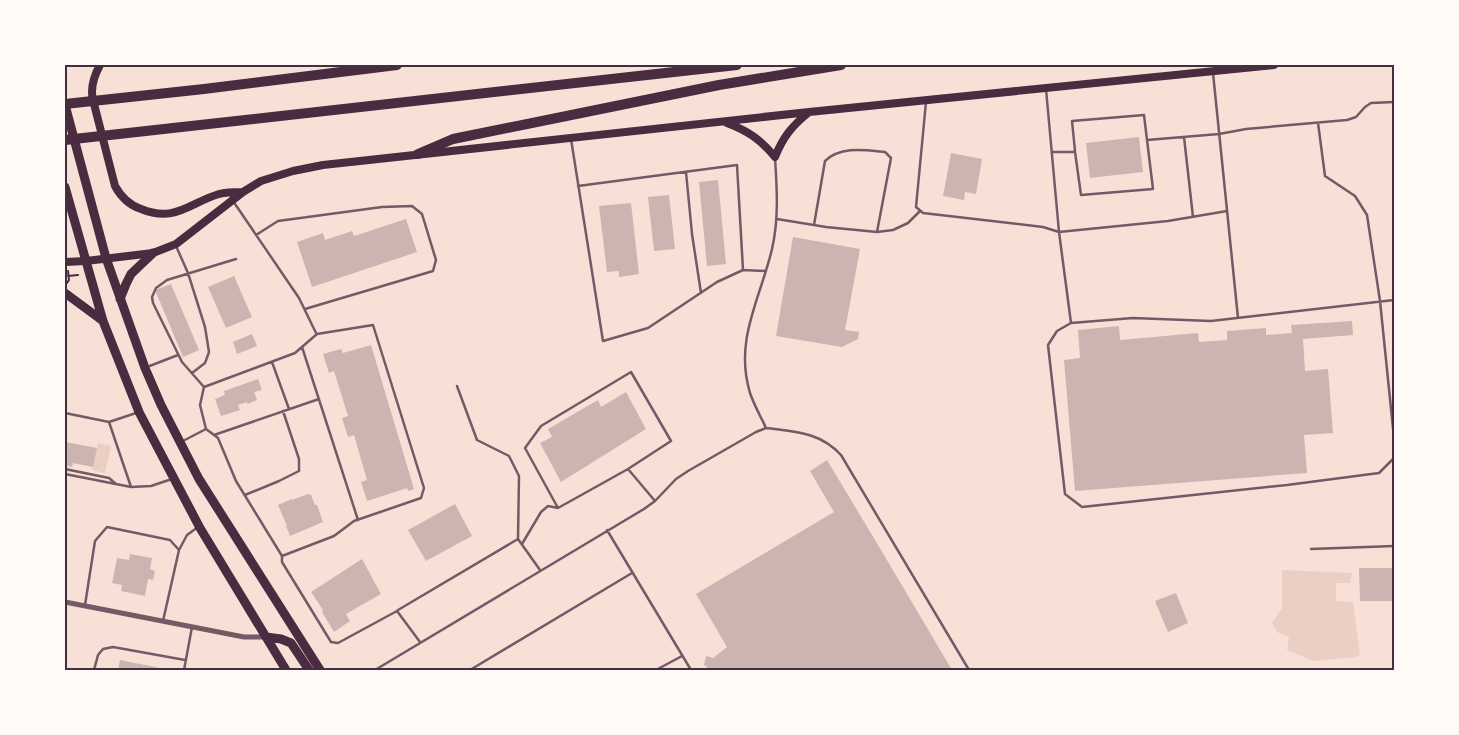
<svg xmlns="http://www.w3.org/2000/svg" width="1459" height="735" viewBox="0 0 1459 735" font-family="Mulish,sans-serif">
  <rect width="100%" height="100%" fill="#f7e1d7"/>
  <!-- green -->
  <path fill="#ebcfc5" d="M98 443 111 446 105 473 92 470Z
    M1282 570 1352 573 1350 583H1336V601L1353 602 1360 655 1355 657 1313 661 1287 650 1289 637 1277 632 1272 623 1282 608Z"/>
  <!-- building -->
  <path fill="#ccb4b1" d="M1139 137 1143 172 1090 178 1086 143Z
    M951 153 982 159 976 194 965 192 964 200 943 196Z
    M718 180 726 264 707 266 699 182Z
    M669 195 675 249 654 251 648 197Z
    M631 203 639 274 619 277V271L607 272 599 206Z
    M406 219 417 252 312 287 297 242 323 233 325 240 352 231 354 236Z
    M793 237 860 249 845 330 859 332 858 339 842 347 776 336Z
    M234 276 252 317 226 328 208 287Z
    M171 284 199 350 183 357 155 290Z
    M1352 321 1353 335 1303 339 1305 371 1328 369 1333 433 1304 435 1307 473 1075 491 1064 360 1080 358 1078 330 1119 326 1120 340 1198 333 1199 342 1227 340V331L1266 328V335L1292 333 1291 325Z
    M252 334 257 346 237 354 233 342Z
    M371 345 414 489 408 491 407 488 367 501 361 482 367 480 354 435 348 437 342 418 348 416 334 371 329 373 323 354 341 349 343 353Z
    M258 379 262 390 254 392 257 400 247 404V402L238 405 240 410 221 416 215 399 225 395 224 391Z
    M626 392 646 429 561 482 540 443 552 437 548 429 598 400 601 407Z
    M65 442 97 448 93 467 73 463 72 467 65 465Z
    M827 460 881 550 952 670H708L706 666 704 665 706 656 713 658 727 647 696 594 834 512 810 471Z
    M308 494 311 495 315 505H317L323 522 290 536 286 526H287L278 505 292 499V500Z
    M455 504 472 536 426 561 408 530Z
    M130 554 152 558 150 569 155 571 153 580 148 579 145 596 121 591 122 585 112 583 117 558 129 560Z
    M362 559 381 594 346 614 350 621 334 632 322 612 323 610 311 592Z
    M1359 568H1394V601H1360Z
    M1176 593 1188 623 1168 632 1155 601Z
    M120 660 165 669V670H118Z"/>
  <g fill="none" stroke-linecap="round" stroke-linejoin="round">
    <!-- path -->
    <path stroke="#4a2c40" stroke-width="2" d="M68 276 78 275
      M67 283 69 280 68 271"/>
    <!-- service -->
    <path stroke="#755966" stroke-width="2.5" d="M1213 73 1238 318
      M1046 89 1059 232 1071 323 1133 318 1211 321 1394 300
      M926 102 916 207 923 213 1043 227 1059 232 1168 221 1227 211
      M1318 123 1325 176 1355 196 1367 215 1380 301 1394 438
      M1184 137 1193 217
      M571 139 603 341 648 328 717 282 743 270 766 271
      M1075 151 1072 121 1144 115 1147 140
      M1052 152H1075L1081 195 1153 189 1147 140 1219 134 1246 129 1347 120 1356 117 1365 107 1371 103 1394 102
      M686 172 692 234 701 293
      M578 186 737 165 743 270
      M233 201 299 298 316 333
      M777 219 826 227 877 232 893 230 908 223 920 211
      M814 225 825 161C841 146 864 150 885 152L891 158 877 232
      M256 235 278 221 382 207 412 206 422 214 436 260 433 271 305 309
      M176 246 188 273 205 327 209 352 205 363 192 373
      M1071 323 1057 331 1048 345 1065 494 1082 507 1287 485 1379 473 1394 458
      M302 347 358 520
      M272 362 289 409
      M147 367 178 355
      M457 386 477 440 509 456 519 476 518 539
      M204 387 295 353 317 334 373 325 424 488 421 498 354 521 334 536 282 556V562L331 642 338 643 397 611 420 642
      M204 387 182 362 153 303 152 297 156 288 167 280 236 259
      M204 387 200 405 206 429 218 438 236 481 282 556
      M65 413 109 422 136 413
      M109 422 131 487
      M766 428C796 432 820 432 841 455L969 670
      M214 435 319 399
      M181 442 206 429
      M65 469 109 478 116 484
      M65 474 131 487 151 486 172 479
      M245 495 279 481 299 471V459L283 411
      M558 508 525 448 541 426 631 372 671 441 628 469
      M607 530 691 670
      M522 544 541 512 548 506 558 508 628 469 655 501
      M1311 549 1394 546
      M85 605 95 541 107 527 170 540 179 550
      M398 610 518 539 540 570
      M163 621 179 550 187 535 198 527
      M94 670 98 655 103 649 113 647 185 660
      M184 670 192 627
      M375 670 644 509 655 501 676 479 688 471 756 432 766 428C761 417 754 405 750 393 734 340 760 300 772 249 779 219 777 188 775 158
      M470 670 632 573
      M656 670 682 656"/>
    <!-- minor -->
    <path stroke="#755966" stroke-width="5" d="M65 602 244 637H265"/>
    <!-- secondary -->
    <path stroke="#4a2c40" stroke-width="8" d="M100 65C94 76 90 88 93 100L115 186C121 197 129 205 141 209 175 223 189 203 219 194 226 192 235 192 243 192
      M727 123C748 131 760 139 775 157 783 137 792 126 808 113
      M65 262 86 261 153 253 176 244 243 192 261 181 293 171 323 165 809 112 1274 65"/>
    <!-- primary -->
    <path stroke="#4a2c40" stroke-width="9" d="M65 105 106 258 145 368 161 405 199 479 320 670
      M65 187 103 321 139 412 200 528 286 670
      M65 293 103 321
      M120 299 126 284 131 274 153 253
      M266 637 281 639 291 643 309 670"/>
    <!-- motorway -->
    <path stroke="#4a2c40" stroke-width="10" d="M65 104 204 89 397 65
      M65 140 737 65
      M418 154 453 139 719 85 841 65"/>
  </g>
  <!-- border -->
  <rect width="1459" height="735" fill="none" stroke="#fffaf5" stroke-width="132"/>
  <rect x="66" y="66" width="1327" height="603" fill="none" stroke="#4a2c40" stroke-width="2"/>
</svg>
